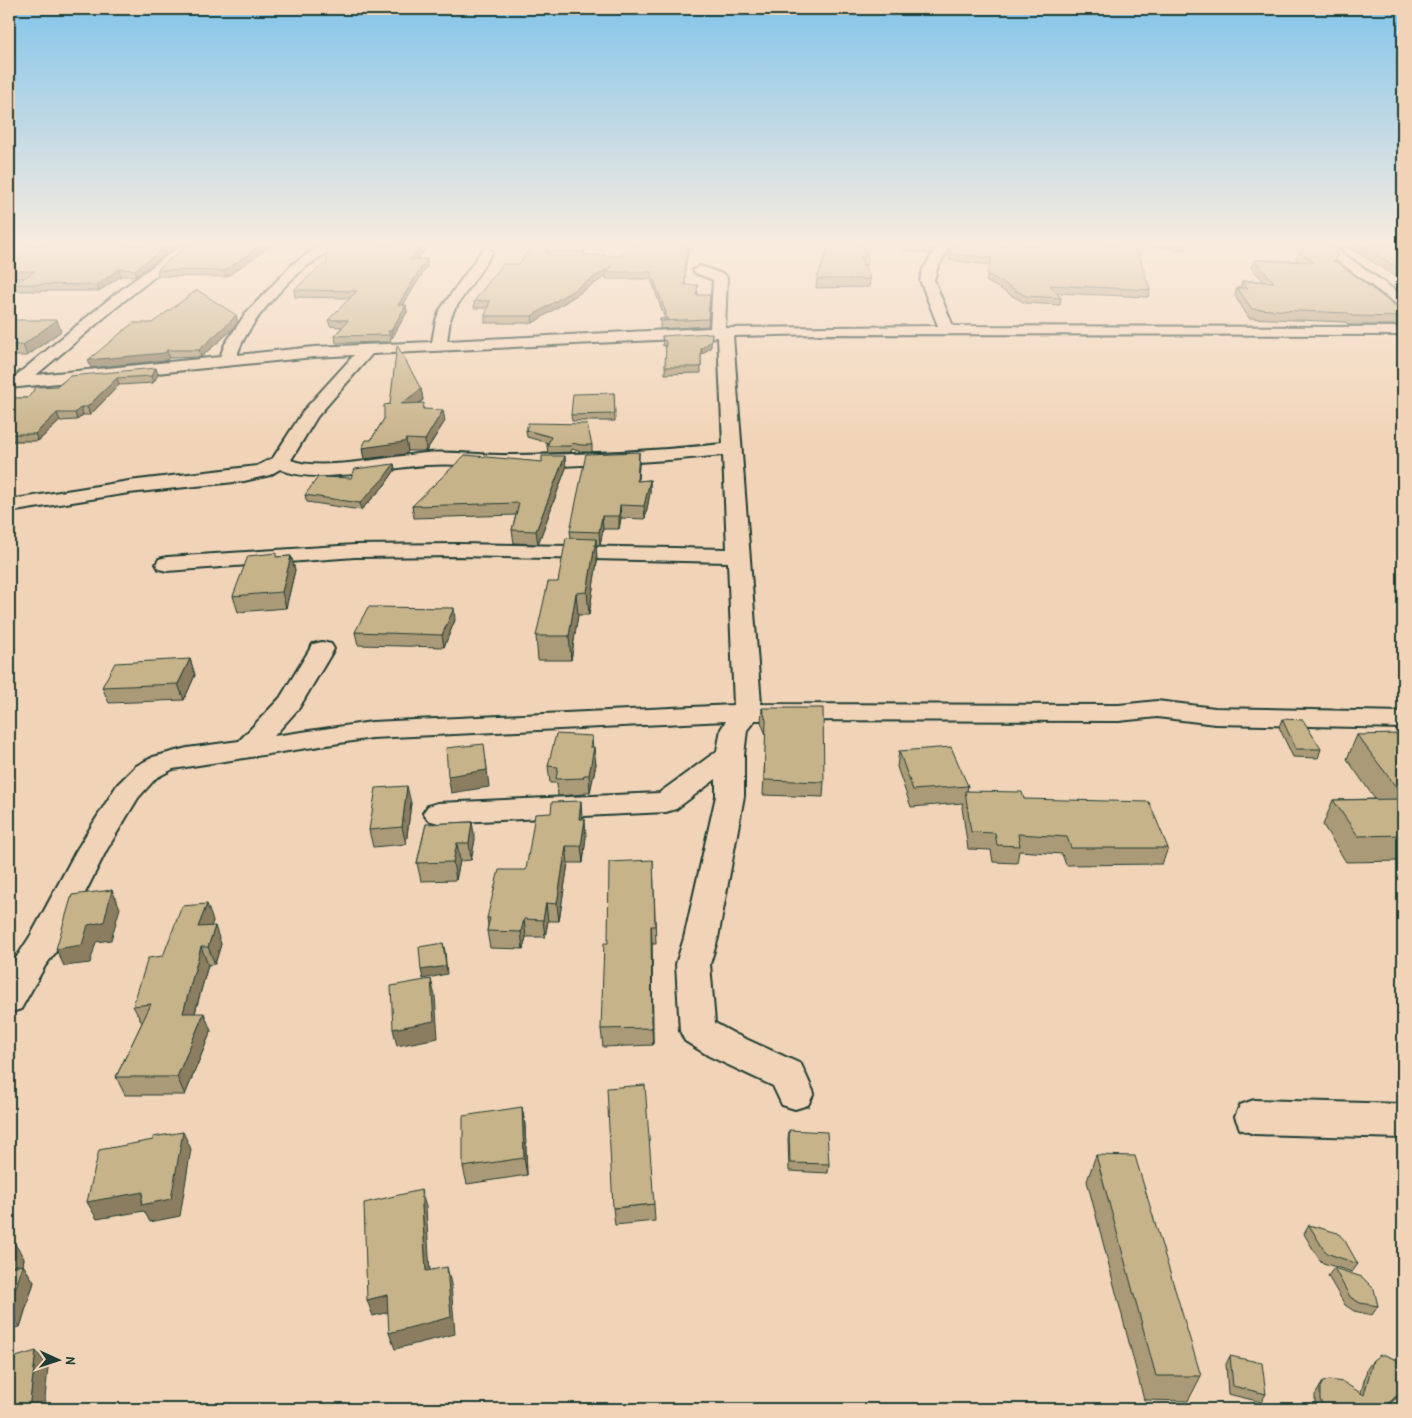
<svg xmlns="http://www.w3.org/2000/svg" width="1412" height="1418" viewBox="0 0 1412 1418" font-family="'Patrick Hand',sans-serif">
  <rect width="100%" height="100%" fill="#f1d4b7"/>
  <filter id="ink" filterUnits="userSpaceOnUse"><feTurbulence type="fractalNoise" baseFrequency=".02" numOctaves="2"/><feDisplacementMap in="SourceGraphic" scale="10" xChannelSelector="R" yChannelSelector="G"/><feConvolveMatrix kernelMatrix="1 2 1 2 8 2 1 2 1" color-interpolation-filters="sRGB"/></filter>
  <g filter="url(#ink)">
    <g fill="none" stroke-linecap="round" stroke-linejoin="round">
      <!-- street casing -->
      <g stroke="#1f3d34" stroke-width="4">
        <path id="street" d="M14 245H27L16 258H9V251Z
          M181 245H195L124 301 36 375 220 357 225 344 246 313 293 264 320 245H334C326 255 313 261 303 269 279 290 247 325 237 355L314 347 432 342 436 320 440 310 483 249 487 248 493 252 454 310 450 320 447 341 710 328 713 280 695 273 693 270 700 266 725 275 727 278 725 328 938 326 920 280 923 269 939 245H947L949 248 937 269 934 280 953 326 1403 327V335L818 334 733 336 761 704 1119 705 1157 701 1215 708 1403 712V728L1215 724 1157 717 1119 721 755 720 747 730 744 755V796L718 938 710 964 715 1023 735 1034 801 1064 814 1093 808 1105 795 1109 782 1105 773 1086 709 1056 685 1041 680 1031 676 964 684 938 716 796V779L676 809 666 812 438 823 428 820 423 813 428 806 438 803 659 793 717 751 721 729 726 721 372 738 173 769 156 778 138 798 106 851 55 953 45 966 21 1009 9 1013V969L31 935 76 851 117 785 136 766 153 757 187 748 239 741 280 698 313 644 322 642 331 644 334 649 299 708 274 736 372 722 734 705 728 562 458 556 355 557 167 571 159 569 156 564 159 559 167 557 355 545 458 544 727 549 723 455C654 462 584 466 514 467 485 467 456 463 427 465 388 467 315 486 280 469L270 475 244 481 129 493 9 512V500L129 481 257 466 273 458 304 410 354 355 314 357 9 388V378H13L114 295ZM718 337 723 444C654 451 583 455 514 455 485 456 455 451 426 453 394 456 318 472 291 460L317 417 372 354Z
          M1316 245H1331L1403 296V306L1398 305Z
          M1254 1100 1403 1104V1138L1254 1134 1240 1129 1235 1117 1240 1105Z"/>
      </g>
      <!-- street -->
      <use href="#street" fill="#f1d4b7" fill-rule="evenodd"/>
    </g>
    <!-- wall -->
    <path fill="#ab9a77" stroke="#1f3d34" d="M178 245 136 276H121L99 291H17L14 284 25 278H9V253Z
      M188 245H272L226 277 158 276 157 270Z
      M329 245H429L416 260 427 259V266L403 305H406L407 312 392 338H390L391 342 336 343 335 336 342 327 330 326 328 320 350 298 295 297 294 290 327 265Z
      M532 245H548V252L585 255 685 269V285L698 292V295L710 302 708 326 660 329V319H665L651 279H606V276L533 323H485V316L488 308H474V301L519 264Z
      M829 245 868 257 867 265H864L870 279 869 287 816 288 817 279Z
      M903 245H937L931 254 904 250Z
      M1137 245H1187L1186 250Z
      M1334 245H1403V281L1347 246 1343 251Z
      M947 249 1150 290 1148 297 1057 293 1061 298 1060 305 1025 303 986 281 990 265 949 260 950 256H947Z
      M1299 252 1336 262 1403 312V325H1349L1345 322 1249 318 1235 296 1237 288H1240L1242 281H1264L1251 268 1254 260 1300 261 1296 259Z
      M9 320 61 331 27 356H9Z
      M238 322 233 329 201 357 169 358 167 360 91 368 152 323Z
      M662 336 711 347 701 355V373L665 374 666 346H663Z
      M158 375 153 383 119 385 90 415H83L77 420 60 421 38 441H9V398H28L58 386 70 376Z
      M421 389 423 400 418 404 424 409 445 421 426 451H408L406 454 364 459 362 448 371 440 384 419 390 404Z
      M614 393 615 421H572L571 415Z
      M526 430 592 445V452H581L572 449 571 452 548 453 547 446 548 443 527 437Z
      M394 464 395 470 384 486 361 510 307 502 305 495 351 478Z
      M639 464 638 481 650 480V493L645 519 621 518 619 529H603L600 545H596L597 561 589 615H578L571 660H538L536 636 558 582 571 539 570 531Z
      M566 468 538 544 514 543 512 530 516 515 414 518 412 506Z
      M291 556 295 570 286 608 238 612 233 596 277 557Z
      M455 620 444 647 358 645 355 632Z
      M190 659 195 675 184 700 109 703 102 687Z
      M762 708 824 782 823 797 763 795 766 735 761 722Z
      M1282 719 1321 749 1318 758 1293 757 1279 727Z
      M1357 735 1403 739V861L1346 862 1323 825 1333 800 1375 799 1347 759Z
      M593 747 596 764 590 792H585V794L558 796 557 783H550L548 766Z
      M899 751 968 786 967 791 1024 799 1168 848 1162 864 1066 865 1062 854 1019 851 1017 863 993 862 991 850 968 849 962 807 963 803 911 807 897 767Z
      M411 803 406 844 373 847 369 830Z
      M582 819 586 836 583 863H568L559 921H548L545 937H526L523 949 490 948 487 931 488 925 487 918 526 870Z
      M426 824 475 839 471 860 460 861 456 880 421 881 417 863Z
      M653 860 656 944H652L653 1045 603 1047 601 1029Z
      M213 921 211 926 221 944 215 964 208 965 195 1013 211 1031 185 1095H125L116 1077 142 1023 133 1006 163 956Z
      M522 1107 525 1125 527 1175 467 1184 463 1167Z
      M789 1130 829 1164 828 1173 789 1171 788 1139Z
      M1096 1155 1201 1376 1188 1401 1144 1400 1087 1181Z
      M654 1204 655 1221 615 1225 613 1208Z
      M1309 1225 1358 1264 1352 1272 1323 1263 1319 1259 1304 1234Z
      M9 1242 24 1258 23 1265 34 1282 20 1327 9 1329Z
      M1334 1268 1378 1306 1372 1315 1354 1311 1345 1305 1328 1276Z
      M1230 1356 1266 1394 1261 1402 1228 1394 1226 1364Z
      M1373 1360 1403 1366V1392L1384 1409H1315V1395L1323 1382 1361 1393 1367 1369Z"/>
    <!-- shaded-wall -->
    <path fill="#8b7d61" stroke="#1f3d34" d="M168 245H178L136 276 135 270Z
      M262 245H272L226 277 224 271Z
      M423 245H429L411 266 410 260Z
      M689 245H690L685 269V262Z
      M933 245H937L931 254 932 247Z
      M427 259V266L399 312 398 305Z
      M612 266 606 272V276L533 323 532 316Z
      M119 269 121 276 99 291 97 285Z
      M406 305 407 312 392 338 391 331Z
      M236 315 238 322 233 329 201 357 199 350Z
      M57 320 61 331 27 356 23 345Z
      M712 333 711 347 701 355V349Z
      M167 350 169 358 167 360 91 368 88 360Z
      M156 368 158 375 153 383 151 376Z
      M117 378 119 385 90 415 87 407Z
      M421 389 423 400 403 415 401 404Z
      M81 407 83 415 77 420 75 413Z
      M443 410 445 421 426 451 425 440Z
      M57 413 60 421 38 441 35 434Z
      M406 439 408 451 406 454 364 459 362 448Z
      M639 452V464L637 493V481Z
      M565 456 566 468 538 544 536 531Z
      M394 464 395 470 384 486 361 510 360 503Z
      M650 480V493L645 519 644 506Z
      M620 505 621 518 619 529V516Z
      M602 516 603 529 600 545 599 532Z
      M596 539 597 561 589 615 587 592Z
      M291 556 295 570 286 608 282 592Z
      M576 593 578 615 571 660 569 636Z
      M454 608 455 620 444 647 442 635Z
      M190 659 195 675 184 700 178 684Z
      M592 736 593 752 594 747 596 764 590 792 589 775 590 747Z
      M486 760 489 787 451 793 448 776Z
      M407 786 411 803 406 844 402 827Z
      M581 801 582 818 581 836 579 819Z
      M585 819 586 836 583 863 581 846Z
      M472 822 475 839 471 860 469 843Z
      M457 843 460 861 456 880 453 862Z
      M566 846 568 863 559 921 557 904Z
      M112 890 120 908 111 940 96 942 90 963 64 966 56 949 88 925Z
      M546 903 548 921 545 937 543 920Z
      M207 904 213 921 205 944 198 927Z
      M524 919 526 937 523 949 521 932Z
      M215 926 221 944 215 964 208 947Z
      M651 926 652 944 653 1045 652 1028Z
      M443 943 445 951 447 974 423 979 421 970Z
      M201 947 208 965 190 1031 183 1013Z
      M431 979 435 996 438 1038 397 1046 393 1029Z
      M204 1013 211 1031 185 1095 177 1077Z
      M522 1107 525 1125 527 1175 524 1158Z
      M183 1132 191 1149 180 1216 150 1222 144 1211 97 1219 87 1202Z
      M421 1190 426 1207 431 1288 426 1271Z
      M13 1241 24 1258 23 1265 34 1282 20 1327 9 1311V1255Z
      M447 1267 451 1284 455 1334 395 1349 389 1333Z
      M387 1295 393 1311 373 1316 367 1300Z
      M36 1351 48 1367 44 1409H29Z
      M1403 1390V1392L1401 1394 1384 1409H1382Z"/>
    <!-- building -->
    <path fill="#c7b38a" stroke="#1f3d34" d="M22 245H168L135 270 119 269 97 285 14 284 35 271H9V253L14 254Z
      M188 245H262L224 271 157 270Z
      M329 245H423L410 260 427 259 398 305H406L391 331H388L390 335 335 336 348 320H328L357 291 294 290 322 265H327L326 248Z
      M532 245H547L546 252H585L584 255 621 256 631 245H689L685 262V285H698L696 295H710L708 319 660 321V319H668L651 272H606L612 266 532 316H485L490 301H474L503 264H519Z
      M829 245H863L868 257H860L870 279H817Z
      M917 245H933L932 247Z
      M949 245H1136L1150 290 1050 285 1061 298 1026 296 987 274 992 258 950 254 952 250 947 249Z
      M1304 245H1326L1338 254 1333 262H1337L1403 312V317L1352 316 1348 313 1252 309 1237 288H1248L1242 281 1274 282 1254 260 1314 262 1299 252Z
      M1361 245H1403V271Z
      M197 290 236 315 231 321 199 350H167L165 353 88 360 133 323H152Z
      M9 320H57L23 345H9Z
      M712 333 711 341 701 349V367H665L666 341 663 340 662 336Z
      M397 345 421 389 401 404 424 403 423 409 443 410 425 440 406 439 404 442 362 448 366 440H371L384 419V405L390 404Z
      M156 368 151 376 117 378 87 407H81L75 413H57L35 434H9V398H28L36 387 58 386 70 376Z
      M614 393 615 414 571 415 573 394Z
      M528 423 587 424 592 445H581L572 443 571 446H547L551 437 526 430Z
      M639 452 637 481 650 480 644 506 620 505 619 516H602L599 532 570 531 586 454Z
      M465 455 542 462V456H565L536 531 512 530 519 503 412 506Z
      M394 464 383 479 360 503 305 495 318 477 351 478 355 469Z
      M566 538 596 539 587 592 576 593 569 636H536L548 582H558Z
      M276 553V557L291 556 282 592 233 596 248 556Z
      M368 607 454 608 442 635 355 632Z
      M190 659 178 684 102 687 115 663Z
      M762 708H823L824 782 764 780 766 720Z
      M1282 719 1303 720 1321 749H1296Z
      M556 734 592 736 590 747H594L589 775H584L583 778 556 779 558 767 548 766Z
      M1399 734 1403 739V796L1357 735Z
      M484 744 487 770 448 776 446 748Z
      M951 747 968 786 913 790 899 751Z
      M407 786 402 827 369 830 376 788Z
      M965 791 1022 792 1024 799 1149 802 1168 848H1071L1067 837 1018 834 1020 846 997 845 995 833 971 832Z
      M1403 799V835L1358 836 1333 800Z
      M581 801 579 819H585L581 846H566L557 904 546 903 543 920 524 919 521 932 487 931 490 918H487L499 870H526L535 814 551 813 552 802Z
      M472 822 469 843H457L453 862 417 863 426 824Z
      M653 860 655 926H651L652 1028 601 1029 604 943H608L609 862Z
      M112 890 104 922 88 925 82 945 56 949 72 895Z
      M207 904 198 927 215 926 208 947H201L183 1013H204L177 1077H116L151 1004 133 1006 148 958 163 956 182 906Z
      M443 943 446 966 421 970 419 947Z
      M431 979 434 1021 393 1029 391 986Z
      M645 1085 654 1204 613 1208 607 1088Z
      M522 1107 524 1158 463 1167V1116Z
      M789 1130 827 1132 829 1164 790 1163Z
      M183 1132 171 1199 141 1205 143 1192 87 1202 99 1150 153 1140V1137Z
      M1096 1155 1135 1156 1201 1376H1156Z
      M421 1190 426 1271 447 1267 451 1317 389 1333 387 1295 367 1300 364 1203Z
      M1309 1225 1338 1233 1345 1241 1358 1264 1329 1254 1324 1250Z
      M13 1241 9 1255V1242Z
      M23 1265 9 1309V1267Z
      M1334 1268 1362 1277 1374 1289 1378 1306 1360 1303 1350 1297Z
      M36 1351 29 1409H9V1359Z
      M1380 1355H1385L1397 1360 1403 1366V1390L1382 1409H1326L1320 1400V1387L1323 1382 1329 1380 1343 1382 1364 1395 1373 1360Z
      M1230 1356 1262 1363 1266 1394 1233 1386Z"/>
  </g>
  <!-- sky -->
  <linearGradient id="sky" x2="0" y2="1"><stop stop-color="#84c5ea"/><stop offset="0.55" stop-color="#f9ecdf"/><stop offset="1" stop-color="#f9ecdf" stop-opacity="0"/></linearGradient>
  <rect width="1412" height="444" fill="url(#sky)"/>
  <!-- margin -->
  <rect width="1412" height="1418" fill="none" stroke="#f1d4b7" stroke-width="30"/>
  <rect x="15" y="15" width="1382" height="1388" fill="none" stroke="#1f3d34" stroke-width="2" filter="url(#ink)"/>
  <!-- north arrow -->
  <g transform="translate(58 1360) rotate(93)" stroke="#f1d4b7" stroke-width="4" paint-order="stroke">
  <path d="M0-4L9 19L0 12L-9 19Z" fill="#1f3d34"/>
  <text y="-8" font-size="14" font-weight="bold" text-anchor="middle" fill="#1f3d34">N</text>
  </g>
</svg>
